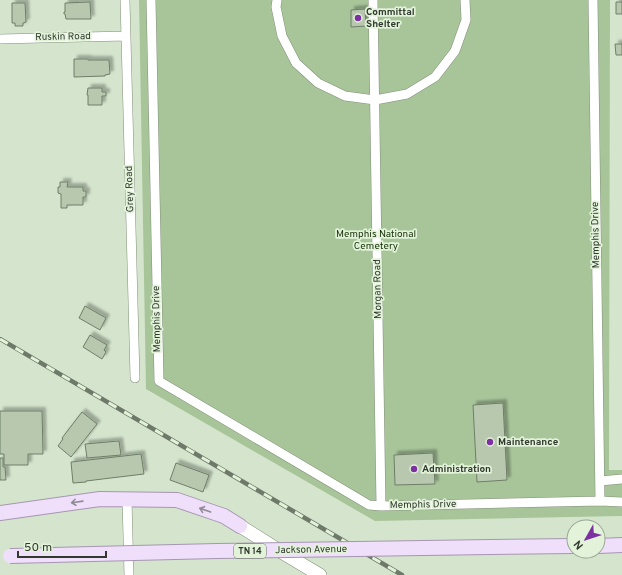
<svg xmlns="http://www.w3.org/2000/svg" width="622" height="575" viewBox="0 0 622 575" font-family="Overpass,sans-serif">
  <defs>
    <filter id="shadow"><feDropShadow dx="3.5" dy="-3.5" stdDeviation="1" flood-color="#0004"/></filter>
  </defs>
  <rect width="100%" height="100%" fill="#d5e5cd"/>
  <!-- green -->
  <path fill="#a8c59a" d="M139 0H610L609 470H622V516L375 521 146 389Z"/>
  <!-- building -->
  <path fill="#b7c8af" stroke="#6f7e68" filter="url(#shadow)" d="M90 2 91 19H66L65 14H64V12H65V3Z
    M616 2H622V14H616Z
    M12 3H25L26 22 23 23V26H15V23H12Z
    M365 9 366 26 351 27V10Z
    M615 44H622V55H616Z
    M74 59H88V60H109L110 74 105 75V76L74 77Z
    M88 88H102V92H106V96H102V105H88V95H87Z
    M60 182H68L67 187H83V191H86V197H83V205H67V208H61V194L58 193V187H60Z
    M85 306 106 318 100 330 79 318Z
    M90 335 107 345 104 350 106 352 102 359 83 347Z
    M503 403 507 480 477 482 473 405Z
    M0 411H42L43 454H28V465H4V454H0Z
    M82 412 97 424 71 457 58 446 63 439 62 438Z
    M119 441 121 455 87 458 85 444Z
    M433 453 435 484 395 485 394 455Z
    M141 454 144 474 86 481V482L73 483 71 462Z
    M0 458H3V467H5L6 480H0Z
    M176 463 209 475 203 492 170 480Z"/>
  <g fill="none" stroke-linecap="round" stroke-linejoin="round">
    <!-- minor casing -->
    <g stroke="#819079" stroke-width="10">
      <path id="minor" d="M125 0 135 378
        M151 0 159 381 369 505 381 506 600 501 593 0
        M277 0 276 7 282 36 296 63 318 83 345 96 375 100 407 94 435 77 455 51 466 20 465 0
        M373 0 381 506
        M0 39 126 36
        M600 481 622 479
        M127 499 129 575
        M600 501 622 502"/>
    </g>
    <!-- secondary casing -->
    <g stroke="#819079" stroke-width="14">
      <path id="secondary" d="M240 526 283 553 320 575"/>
    </g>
    <!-- primary casing -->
    <g stroke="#a696b1" stroke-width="16">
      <path id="primary" d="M0 513 100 499 177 500 224 516 240 526
        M598 546 622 545
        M491 547 574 546"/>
    </g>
    <!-- minor -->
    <use href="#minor" stroke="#fff" stroke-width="9"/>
    <!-- secondary -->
    <use href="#secondary" stroke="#fff" stroke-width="13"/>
    <!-- primary -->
    <use href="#primary" stroke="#efdffb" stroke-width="14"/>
    <!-- rail casing -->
    <g stroke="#6f796a" stroke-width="4.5">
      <path id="rail" d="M0 339 402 575"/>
    </g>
    <!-- rail -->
    <use href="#rail" stroke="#e2f3da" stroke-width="3" stroke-dasharray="9" stroke-linecap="butt"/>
    <!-- primary-bridge casing -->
    <g stroke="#a696b1" stroke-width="16" stroke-linecap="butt">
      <path id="primary-bridge" d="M10 556 217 551 491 547"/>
    </g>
    <!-- primary-bridge -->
    <use href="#primary-bridge" stroke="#efdffb" stroke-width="14"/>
  </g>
  <!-- one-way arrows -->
  <defs><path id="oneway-shaft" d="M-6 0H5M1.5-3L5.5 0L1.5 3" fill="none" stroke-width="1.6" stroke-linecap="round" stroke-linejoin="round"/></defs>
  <g stroke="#908c94">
    <use href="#oneway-shaft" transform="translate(77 502) rotate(172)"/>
    <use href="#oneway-shaft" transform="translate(205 510) rotate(-161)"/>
  </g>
  <!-- markers -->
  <g fill="#7c30a2" stroke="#e2f3da" stroke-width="1.5">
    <circle cx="358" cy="18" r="4"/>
    <circle cx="490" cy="442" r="4"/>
    <circle cx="414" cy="469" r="4"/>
  </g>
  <g text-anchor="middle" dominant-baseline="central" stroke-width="3.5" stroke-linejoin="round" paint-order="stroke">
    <!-- shield labels -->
    <rect fill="#e2f3da" stroke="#667062" stroke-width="1" x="234" y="544" width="32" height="14" rx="3"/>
    <g font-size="9" font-weight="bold" fill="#31382e">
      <text x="250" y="551">TN 14</text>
    </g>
    <!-- poi labels -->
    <g font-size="10" font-weight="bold" fill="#31382e" stroke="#e2f3da" text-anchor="start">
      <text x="366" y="12">Committal<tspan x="366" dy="12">Shelter</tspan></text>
      <text x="498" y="442">Maintenance</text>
      <text x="422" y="469">Administration</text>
    </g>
    <!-- street labels -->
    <g font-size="10" fill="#31382e" stroke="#e2f3da">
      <text transform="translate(63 37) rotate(-1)">Ruskin Road</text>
      <text transform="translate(130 189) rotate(-92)">Grey Road</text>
      <text transform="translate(596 235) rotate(-91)">Memphis Drive</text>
      <text transform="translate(378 289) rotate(-91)">Morgan Road</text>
      <text transform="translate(157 319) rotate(-91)">Memphis Drive</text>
      <text transform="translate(423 505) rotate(-1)">Memphis Drive</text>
      <text transform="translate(311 550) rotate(-1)">Jackson Avenue</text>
    </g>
    <!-- park labels -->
    <g font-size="10" fill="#173107" stroke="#e2f3da">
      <text x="376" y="234">Memphis National<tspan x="376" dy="12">Cemetery</tspan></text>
    </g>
  </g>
  <!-- north arrow -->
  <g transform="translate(586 539) rotate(231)"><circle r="19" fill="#e2f3da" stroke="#9ba895"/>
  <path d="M0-3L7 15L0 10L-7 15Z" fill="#7c30a2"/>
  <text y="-6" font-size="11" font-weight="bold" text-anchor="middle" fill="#31382e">N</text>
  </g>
  <!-- scale -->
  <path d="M18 551v6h88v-6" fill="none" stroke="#31382e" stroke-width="2"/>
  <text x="24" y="551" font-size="12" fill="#31382e" stroke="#e2f3da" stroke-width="3" paint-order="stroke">50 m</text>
</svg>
